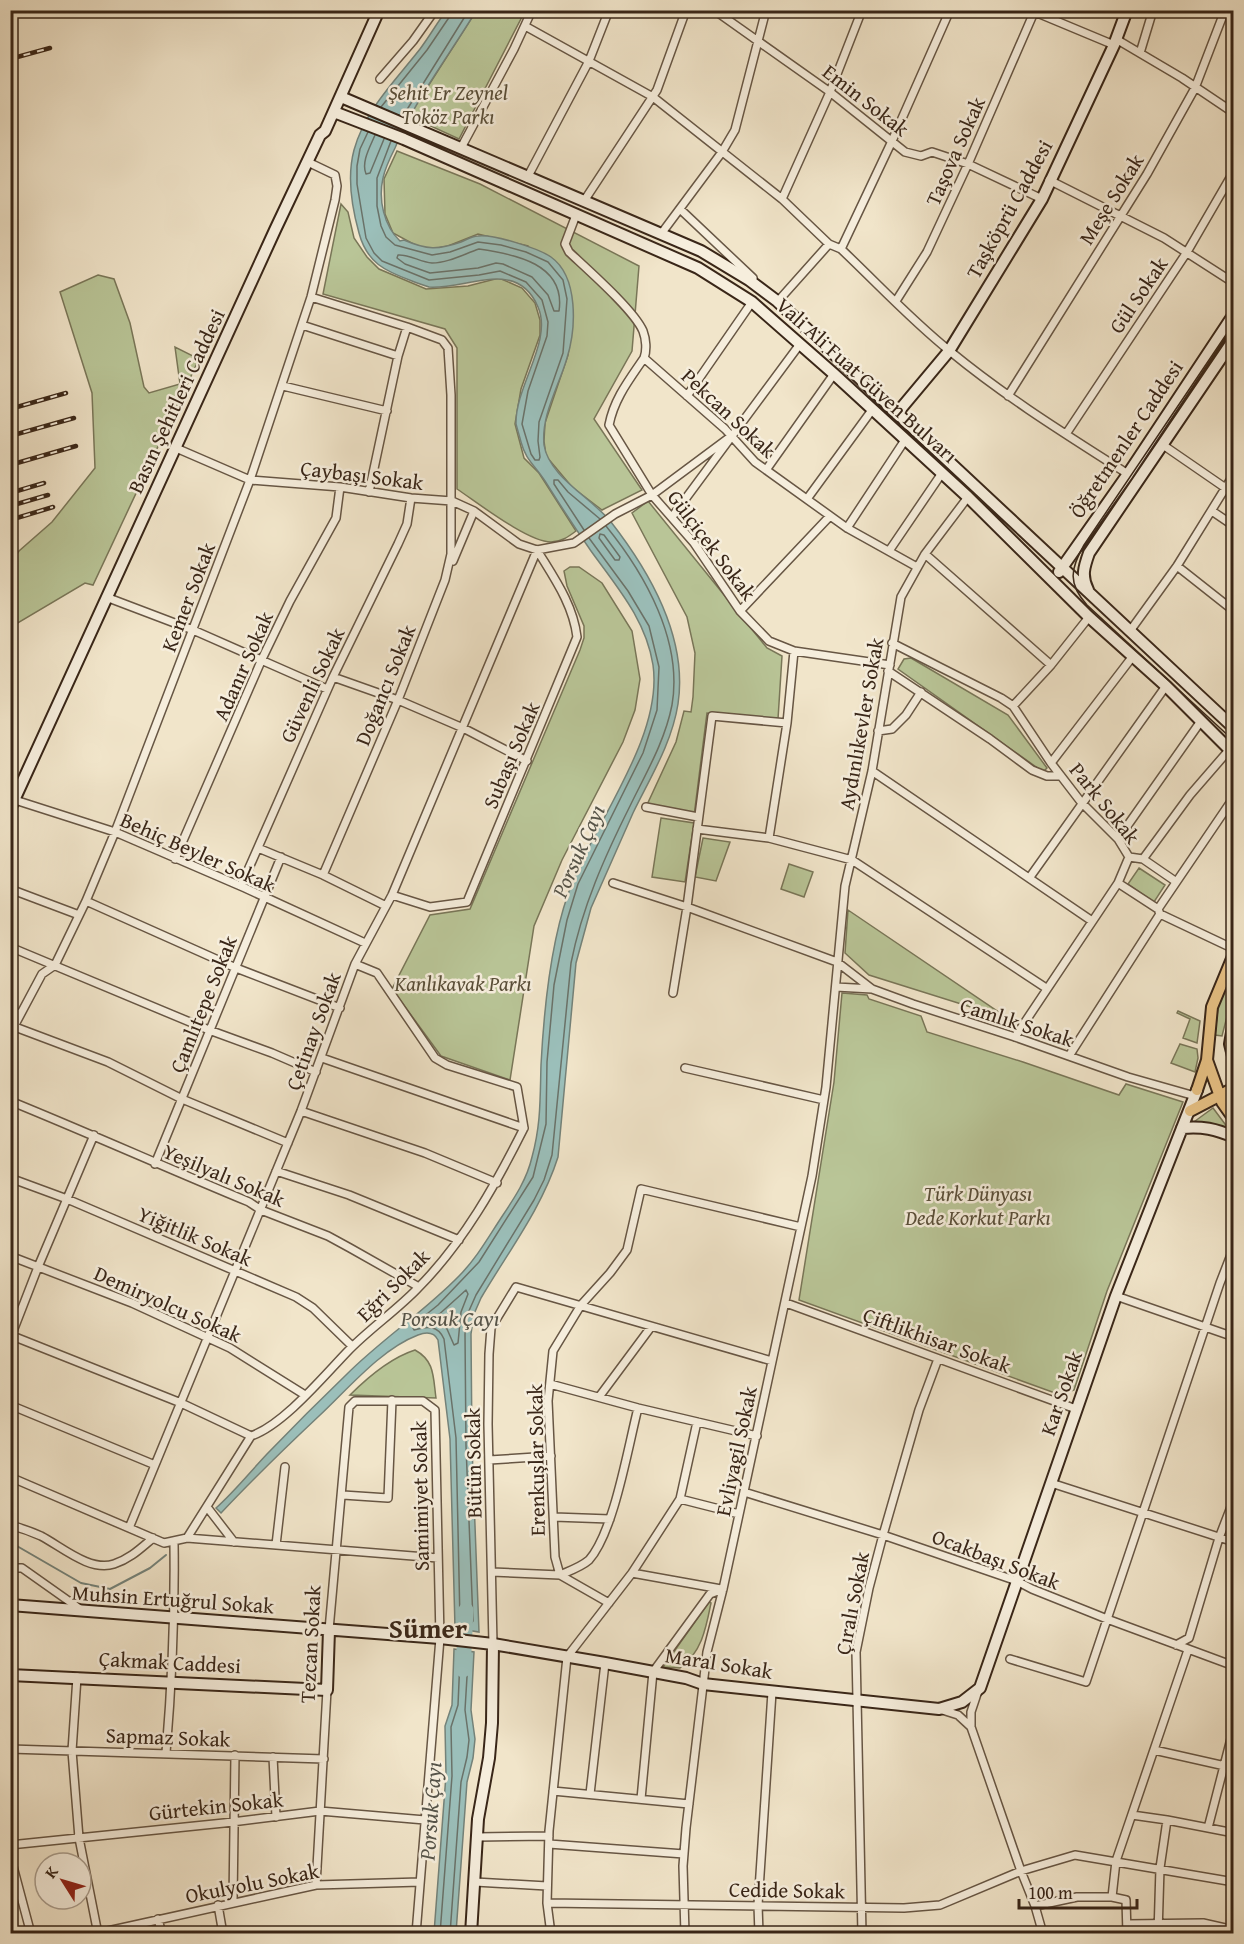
<svg xmlns="http://www.w3.org/2000/svg" width="1244" height="1944" viewBox="0 0 1244 1944" font-family="'Gentium Book Plus',serif">
  <rect width="100%" height="100%" fill="#f1e5ca"/>
  <filter id="stains"><feTurbulence type="fractalNoise" baseFrequency=".00333" numOctaves="4"/><feColorMatrix values="0 0 0 0 .2 0 0 0 0 .09 0 0 0 0 .02 0 0 0 .5 -.17"/></filter>
  <radialGradient id="worn" r=".72"><stop offset=".6" stop-color="#630" stop-opacity="0"/><stop offset="1" stop-color="#630" stop-opacity=".3"/></radialGradient>
  <!-- green -->
  <path fill="#b9c597" stroke="#797658" stroke-width="1.5" d="M476 11H525L459 139 409 116Z
    M397 151 480 184 639 266 632 351 594 419 642 490 602 510 572 487 546 456 544 441 545 423 568 355 572 325 528 246 478 234 448 246 432 249 417 246 393 233 385 214 384 179Z
    M341 204 348 212 354 238 367 257 379 269 426 289 468 286 499 278 522 288 535 303 540 320V335L521 389 515 424 524 458 539 473 576 531C568 537 561 542 551 542 528 542 478 503 457 489V348L445 329 323 294Z
    M98 275 114 279 130 323 144 387 149 393 180 384 175 347 199 359 93 585 85 583 11 627V563L19 551 52 522 95 468 92 393 60 292Z
    M648 501 767 648 782 656 778 719 707 713 694 816 646 807 676 742 684 711 691 712 693 697 695 653 687 617 632 513Z
    M570 567H579L602 583 632 631 640 679 635 710 623 742 562 860 534 926 510 1080 441 1056 392 989 430 915 470 909 580 650 584 638V626L567 586 564 571Z
    M911 658 1008 715 1047 768 1044 771 1039 769 898 669 904 659Z
    M661 818 694 823 685 882 652 877Z
    M703 838 730 842 716 881 695 877Z
    M789 864 813 872 804 897 781 889Z
    M1139 868 1165 885 1154 902 1128 884Z
    M848 910 1009 1019 869 975 845 953Z
    M1233 969V993L1222 1036 1215 1035 1218 1007Z
    M842 993 867 995 869 999 921 1016 927 1032 1023 1062 1119 1095 1126 1084 1183 1102 1107 1291 1074 1390 1066 1393H1055L799 1300 834 1082Z
    M1178 1011 1200 1021 1197 1043 1183 1038 1190 1019 1177 1013Z
    M1180 1044 1197 1049 1198 1058 1195 1072 1171 1063Z
    M1213 1108 1231 1132 1210 1123 1191 1124Z
    M415 1350C435 1361 433 1377 436 1398L350 1395C368 1377 390 1358 415 1350Z
    M709 1602 711 1603C706 1628 702 1652 680 1668L663 1667Z"/>
  <!-- water -->
  <path fill="#9bbfba" stroke="#748279" stroke-width="1.5" d="M446 11H476C449 56 415 99 395 148 390 158 385 168 383 178 378 200 384 226 400 241L404 240C427 250 438 250 461 242 466 240 472 236 478 236 493 234 538 248 551 257 579 277 576 329 567 358 559 386 541 415 544 445 549 477 592 498 611 522 650 572 688 638 678 704 672 743 650 778 633 813 619 844 605 876 591 908L576 963 558 1157C542 1208 508 1252 481 1298L474 1314 471 1334 472 1446 479 1632 455 1628 450 1439 438 1340C434 1332 426 1332 418 1335 381 1349 348 1389 319 1416 285 1448 253 1479 221 1513L216 1508C235 1491 250 1472 267 1454 293 1427 320 1400 347 1374 382 1339 424 1312 459 1276 477 1258 489 1236 503 1215 515 1197 527 1179 532 1157 541 1124 540 1099 541 1065 544 1007 551 934 573 881 598 818 663 735 653 665 646 620 617 587 591 551 575 528 560 505 545 481 535 465 526 461 521 442 520 438 517 428 516 424 515 386 553 341 538 307 517 257 466 290 429 287 426 286 414 282 412 281 385 271 367 263 359 233 352 208 347 176 354 150 365 110 395 81 420 49 429 37 437 23 446 11Z
    M454 1649 474 1652 471 1710 475 1739 473 1758 467 1782 456 1933H434L446 1775 445 1726 452 1705Z"/>
  <g fill="none" stroke-linecap="round" stroke-linejoin="round">
    <!-- shore -->
    <path stroke="#6a7269" stroke-width="1.5" d="M381 107 427 50 450 16 451 10
      M403 116 469 10
      M368 132 360 149 357 166V184L366 238 374 253 382 261 429 280 479 275 500 271 526 282 542 300 548 322 547 336 528 391 522 424 531 454 535 460H539L540 457 538 441 539 422 563 353 567 299 563 280 548 262 526 252 501 245 478 242 450 252 432 255 395 245 386 237 381 226 377 206V178L391 141
      M375 135C370 147 361 162 366 174L370 173 384 139
      M479 249C515 254 566 264 559 311H554L548 295 532 277 503 264 496 263 478 268 430 273 405 264 397 258 398 255C409 254 420 262 432 263 448 263 464 254 479 249Z
      M584 530 554 484V480H558L568 492 600 519
      M600 534 604 535 620 557 619 560H615L599 538Z
      M589 538 628 591 649 626 659 667 657 710 643 753 578 884 567 920 554 985 547 1062 546 1124 533 1177 479 1262 438 1305 412 1326 414 1330C427 1326 438 1325 444 1339L456 1438 460 1621 462 1623 470 1625 473 1621 466 1446 465 1334 468 1313 476 1295 534 1200 544 1180 552 1155 571 963C582 907 605 856 630 806 646 773 665 741 672 705 683 641 645 574 606 526
      M466 1290 468 1294 461 1312 458 1343 454 1345 447 1329 436 1320 435 1318Z
      M440 1934 452 1776 451 1727 458 1705 460 1659 463 1657 468 1660 465 1710 469 1740 467 1757 461 1782 450 1934"/>
    <!-- stream -->
    <path stroke="#748279" stroke-width="2" d="M10 1542 81 1583 110 1589 150 1568 166 1555"/>
    <!-- river -->
    <path stroke="#9bbfba" stroke-width="15" d="M463 1670 466 1610"/>
    <!-- street casing -->
    <g stroke="#675644" stroke-width="10">
      <path id="street" d="M714 10 830 92 905 152 921 156 932 152 968 164 1042 199
        M1030 10 1114 45
        M525 26 653 97 782 199 829 244 841 249C877 283 912 321 951 352 1007 398 1067 435 1128 474
        M1116 39 1182 78 1234 113
        M1140 53 1153 10
        M380 79 413 41 435 10
        M461 148 514 49 532 10
        M527 178 589 61 609 10
        M1049 180 1164 238 1234 283
        M782 199 830 92 862 10
        M584 201 657 90 686 10
        M680 209 753 278
        M576 215 565 244 569 252C587 269 634 310 643 331 646 339 647 350 644 358L725 429 755 462 847 528 917 567
        M661 234 722 152 735 130 766 10
        M841 249 892 141 950 10
        M311 297 407 327 442 340 448 348 451 395V554L445 580 398 700 323 875
        M774 298 777 301 779 300 829 244
        M896 301 927 252 968 164 1035 10
        M302 325 398 356
        M644 358C629 380 614 399 609 425L652 495 694 543 740 611 769 641 794 651 890 665
        M283 386 387 411
        M687 396 752 302
        M1008 396 1147 174 1195 88 1225 10
        M1066 434 1187 252 1234 171
        M1163 445 1224 487
        M176 448 250 480 340 487 411 498 452 501 474 511 519 544 537 550 574 543 615 514 652 495 730 437
        M766 470 834 374
        M369 492 398 356 407 327
        M807 499 872 410
        M1212 511 1234 526
        M672 517 800 344
        M847 528 905 440
        M889 551 942 473
        M925 554 1051 665
        M453 561 474 511
        M1177 566 1234 611
        M106 597 193 630 327 689
        M740 611 830 516
        M1130 631 1177 566 1234 474
        M892 643 1001 698 1013 706 1051 763 1081 802 1118 839 1129 857 1118 883 1015 1037
        M888 671 990 739 1032 770 1047 776H1061
        M333 677 398 700 463 728 527 761
        M1013 706 1051 665 1089 617
        M878 731 892 729 906 715 921 692
        M1051 763 1133 656
        M872 771 1092 921
        M15 800 115 832 245 888 365 943
        M646 807 698 817
        M697 829 769 838 852 860 1046 988
        M769 838 787 723 794 651
        M1118 839 1201 721
        M258 848 323 875 386 906
        M1129 857 1143 859 1190 795 1229 750
        M175 859 262 659 290 601 336 518 340 487
        M1143 859 1175 881
        M1030 877 1166 686
        M613 883 687 907 837 962 872 989 913 1004 1015 1037 1128 1077 1195 1096
        M1118 883 1158 909 1160 914 1234 949
        M241 886 333 677 398 544 407 524 411 498
        M10 889 79 915
        M392 895 430 907 467 902 577 637C573 604 554 578 537 550
        M86 901 236 968 340 1008
        M1158 909 1234 797
        M10 947 209 1030 272 1053 316 1072
        M355 964 377 973 435 1058 447 1065 517 1087 524 1128
        M836 987 872 989
        M673 993 687 907 712 716 787 723
        M10 1010 19 1014
        M15 1027 108 1062 182 1099 288 1143
        M10 1034 42 974 55 965 86 901 115 832 250 480 311 297 335 200 337 186 335 175 312 164
        M1069 1056 1160 914
        M322 1058 524 1128
        M685 1068 824 1100
        M10 1101C91 1134 169 1169 249 1202L261 1210 328 1236 350 1248 419 1287
        M301 1111 425 1153 497 1183
        M155 1164 281 857
        M276 1171 349 1195 459 1240
        M10 1178 67 1199 296 1297 313 1308 352 1346
        M10 1256 132 1303 230 1348 305 1395
        M1116 1296 1234 1337
        M786 1303 1076 1409
        M10 1335 181 1403 251 1436
        M10 1339 38 1267 94 1135
        M550 1384 638 1408 757 1436
        M599 1397 651 1327
        M10 1405 155 1465
        M251 1436C283 1425 322 1378 347 1352 369 1329 396 1311 418 1288 463 1243 496 1184 524 1128
        M489 1460 551 1456
        M10 1477 164 1543 187 1538 438 1558
        M1051 1483 1234 1542
        M744 1492 883 1535 1017 1581 1032 1589 1107 1619 1234 1666
        M343 1495 388 1498 392 1400
        M680 1499 739 1514
        M207 1507 234 1542
        M554 1517 610 1519
        M10 1525C21 1528 32 1532 41 1536 62 1547 90 1572 114 1564 130 1559 141 1548 153 1538
        M129 1528 301 1111 355 964 392 895 537 550
        M187 1538 251 1436
        M276 1545 285 1467
        M10 1568H22L80 1609
        M492 1572 560 1575 609 1603
        M632 1573 721 1589
        M560 1575 555 1557 548 1401 553 1351 581 1305 610 1273 627 1250 641 1189 801 1227
        M560 1575C569 1571 581 1567 589 1560 614 1532 628 1447 638 1408
        M329 1630 349 1407 355 1401H423L435 1410 440 1638 416 1934
        M493 1644 488 1424 489 1354 491 1328 516 1287 772 1361
        M1176 1645 1189 1638 1219 1538 1234 1499
        M1010 1659 1086 1682 1220 1283 1234 1247
        M1230 1665 1234 1654
        M77 1677 72 1751 79 1838 98 1934
        M978 1691 971 1712V1727L1021 1871 1035 1906 1043 1934
        M939 1709 958 1715 971 1727
        M10 1749 324 1759
        M1154 1750 1234 1768
        M166 1753C172 1682 175 1613 174 1543
        M273 1757 276 1817
        M553 1791 689 1804
        M590 1794 605 1663
        M641 1799 653 1672 710 1594 723 1589
        M1132 1815 1167 1820
        M1208 1828 1234 1727
        M478 1837 549 1836
        M549 1844 684 1854
        M10 1845 224 1823 320 1811 425 1820
        M10 1855 31 1934
        M475 1882 547 1886
        M316 1885 327 1690
        M1112 1897 1126 1900 1127 1934
        M233 1902 235 1755
        M547 1903 904 1908 940 1905 1021 1871 1075 1855 1234 1882
        M218 1905 223 1934
        M1035 1906 1077 1897H1112L1116 1861 1188 1650
        M158 1919 162 1934
        M1128 1924 1203 1923 1234 1930
        M94 1934 316 1885 420 1882
        M551 1934 547 1903 549 1831 567 1657 632 1573 680 1499 697 1422
        M685 1934 683 1866 686 1828 707 1652 723 1589 812 1176 826 1087 845 886 872 771 901 597 925 554 968 497
        M759 1934 758 1905 772 1692
        M862 1934 856 1652 869 1588 883 1535 919 1410 938 1359
        M1158 1934 1160 1868 1167 1820 1234 1833"/>
    </g>
    <!-- secondary casing -->
    <g stroke="#392618" stroke-width="14">
      <path id="secondary" d="M341 97 701 251 749 280 777 301 1234 728
        M334 112 404 139 698 268 752 302 834 374 968 497 1089 617 1166 686 1234 754
        M898 412 949 351 1042 199 1114 45 1127 10
        M1059 572 1128 474 1234 314
        M1088 590C1081 576 1084 567 1089 553L1234 339
        M10 809 275 230 320 135 325 131 379 10
        M1182 1128C1202 1126 1216 1129 1234 1137
        M10 1605 440 1638 493 1644 605 1663 686 1678 703 1684 939 1709 962 1702 980 1688 1116 1296 1197 1090
        M10 1675 327 1690 329 1630
        M471 1934 478 1819 489 1758 492 1723 493 1644"/>
    </g>
    <!-- primary casing -->
    <g stroke="#392618" stroke-width="14">
      <path id="primary" d="M1234 954 1212 1007 1207 1060 1222 1102 1234 1119
        M1234 1021 1230 1044 1234 1060
        M1197 1090 1207 1060
        M1190 1111 1234 1088"/>
    </g>
    <!-- street -->
    <use href="#street" stroke="#f6eedd" stroke-width="7"/>
    <!-- secondary -->
    <use href="#secondary" stroke="#f6eedd" stroke-width="10"/>
    <!-- primary -->
    <use href="#primary" stroke="#e8c285" stroke-width="10"/>
    <!-- tram -->
    <path stroke="#392618" stroke-width="1.5" d="M1234 323 1084 545C1070 569 1068 584 1087 605L1234 741"/>
    <!-- rail casing -->
    <g stroke="#392618" stroke-width="4.5">
      <path id="rail" d="M10 59 50 48
        M10 317H12
        M10 329 15 328
        M10 409 66 393
        M10 436 74 418
        M10 465 76 446
        M10 493 44 483
        M10 506 48 495
        M10 520 53 507
        M10 610H11"/>
    </g>
    <!-- rail -->
    <use href="#rail" stroke="#f6eedd" stroke-width="2" stroke-dasharray="7" stroke-linecap="butt"/>
  </g>
  <g text-anchor="middle" dominant-baseline="central" stroke-width="5" stroke-linejoin="round" paint-order="stroke">
    <!-- park labels -->
    <g font-size="21" font-style="italic" fill="#594e38" stroke="#f6eedd">
      <text x="448" y="92">Şehit Er Zeynel<tspan x="448" dy="24">Toköz Parkı</tspan></text>
      <text x="463" y="983">Kanlıkavak Parkı</text>
      <text x="978" y="1193">Türk Dünyası<tspan x="978" dy="24">Dede Korkut Parkı</tspan></text>
    </g>
    <!-- street labels -->
    <g font-size="21" fill="#392618" stroke="#f6eedd">
      <text transform="translate(866 100) rotate(38)">Emin Sokak</text>
      <text transform="translate(955 151) rotate(-66)">Taşova Sokak</text>
      <text transform="translate(1111 199) rotate(-58)">Meşe Sokak</text>
      <text transform="translate(1009 209) rotate(-61)">Taşköprü Caddesi</text>
      <text transform="translate(1138 295) rotate(-56)">Gül Sokak</text>
      <text transform="translate(867 380) rotate(42)">Vali Ali Fuat Güven Bulvarı</text>
      <text transform="translate(176 401) rotate(-65)">Basın Şehitleri Caddesi</text>
      <text transform="translate(729 413) rotate(43)">Pekcan Sokak</text>
      <text transform="translate(1126 439) rotate(-56)">Öğretmenler Caddesi</text>
      <text transform="translate(362 475) rotate(7)">Çaybaşı Sokak</text>
      <text transform="translate(712 545) rotate(53)">Gülçiçek Sokak</text>
      <text transform="translate(188 597) rotate(-69)">Kemer Sokak</text>
      <text transform="translate(243 666) rotate(-66)">Adanır Sokak</text>
      <text transform="translate(312 685) rotate(-65)">Güvenli Sokak</text>
      <text transform="translate(385 685) rotate(-68)">Doğancı Sokak</text>
      <text transform="translate(861 724) rotate(-80)">Aydınlıkevler Sokak</text>
      <text transform="translate(511 755) rotate(-67)">Subaşı Sokak</text>
      <text transform="translate(1105 803) rotate(51)">Park Sokak</text>
      <text transform="translate(198 852) rotate(24)">Behiç Beyler Sokak</text>
      <text transform="translate(203 1004) rotate(-68)">Çamlıtepe Sokak</text>
      <text transform="translate(1017 1022) rotate(18)">Çamlık Sokak</text>
      <text transform="translate(313 1031) rotate(-70)">Çetinay Sokak</text>
      <text transform="translate(224 1175) rotate(23)">Yeşilyalı Sokak</text>
      <text transform="translate(195 1236) rotate(23)">Yiğitlik Sokak</text>
      <text transform="translate(393 1285) rotate(-45)">Eğri Sokak</text>
      <text transform="translate(168 1304) rotate(24)">Demiryolcu Sokak</text>
      <text transform="translate(937 1340) rotate(20)">Çiftlikhisar Sokak</text>
      <text transform="translate(1061 1393) rotate(-71)">Kar Sokak</text>
      <text transform="translate(736 1451) rotate(-78)">Evliyagil Sokak</text>
      <text transform="translate(536 1460) rotate(-91)">Erenkuşlar Sokak</text>
      <text transform="translate(473 1463) rotate(-91)">Bütün Sokak</text>
      <text transform="translate(420 1496) rotate(-91)">Samimiyet Sokak</text>
      <text transform="translate(996 1559) rotate(21)">Ocakbaşı Sokak</text>
      <text transform="translate(173 1599) rotate(4)">Muhsin Ertuğrul Sokak</text>
      <text transform="translate(852 1603) rotate(-79)">Çıralı Sokak</text>
      <text transform="translate(310 1644) rotate(-87)">Tezcan Sokak</text>
      <text transform="translate(170 1662) rotate(3)">Çakmak Caddesi</text>
      <text transform="translate(719 1663) rotate(9)">Maral Sokak</text>
      <text transform="translate(168 1737) rotate(2)">Sapmaz Sokak</text>
      <text transform="translate(216 1806) rotate(-6)">Gürtekin Sokak</text>
      <text transform="translate(252 1883) rotate(-11)">Okulyolu Sokak</text>
      <text transform="translate(787 1890) rotate(1)">Cedide Sokak</text>
    </g>
    <!-- water labels -->
    <g font-size="22" font-style="italic" fill="#565449" stroke="#f6eedd">
      <text transform="translate(578 851) rotate(-66)">Porsuk Çayı</text>
      <text x="450" y="1318">Porsuk Çayı</text>
      <text transform="translate(430 1811) rotate(-86)">Porsuk Çayı</text>
    </g>
    <!-- district labels -->
    <g font-size="27" font-weight="bold" fill="#392618" stroke="#f6eedd">
      <text x="428" y="1628">Sümer</text>
    </g>
  </g>
  <!-- margin -->
  <rect width="1244" height="1944" fill="none" stroke="#f1e5ca" stroke-width="36"/>
  <rect x="12" y="12" width="1220" height="1920" fill="none" stroke="#392618" stroke-width="3"/>
  <rect x="18" y="18" width="1208" height="1908" fill="none" stroke="#392618" stroke-width="1.5"/>
  <!-- north arrow -->
  <g transform="translate(63 1881) rotate(307)"><circle r="28" fill="#f6eedd" stroke="#aa9e8e" stroke-width="1.5"/>
  <path d="M0-4.5L10 22L0 15L-10 22Z" fill="#8f2418"/>
  <text y="-9" font-size="16" font-weight="bold" text-anchor="middle" fill="#392618">K</text>
  </g>
  <!-- scale -->
  <path d="M1019 1899v9h118v-9" fill="none" stroke="#392618" stroke-width="3"/>
  <text x="1028" y="1899" font-size="18" fill="#392618" stroke="#f6eedd" stroke-width="4.5" paint-order="stroke">100 m</text>
  <rect width="100%" height="100%" filter="url(#stains)"/>
  <rect width="100%" height="100%" fill="url(#worn)"/>
</svg>
